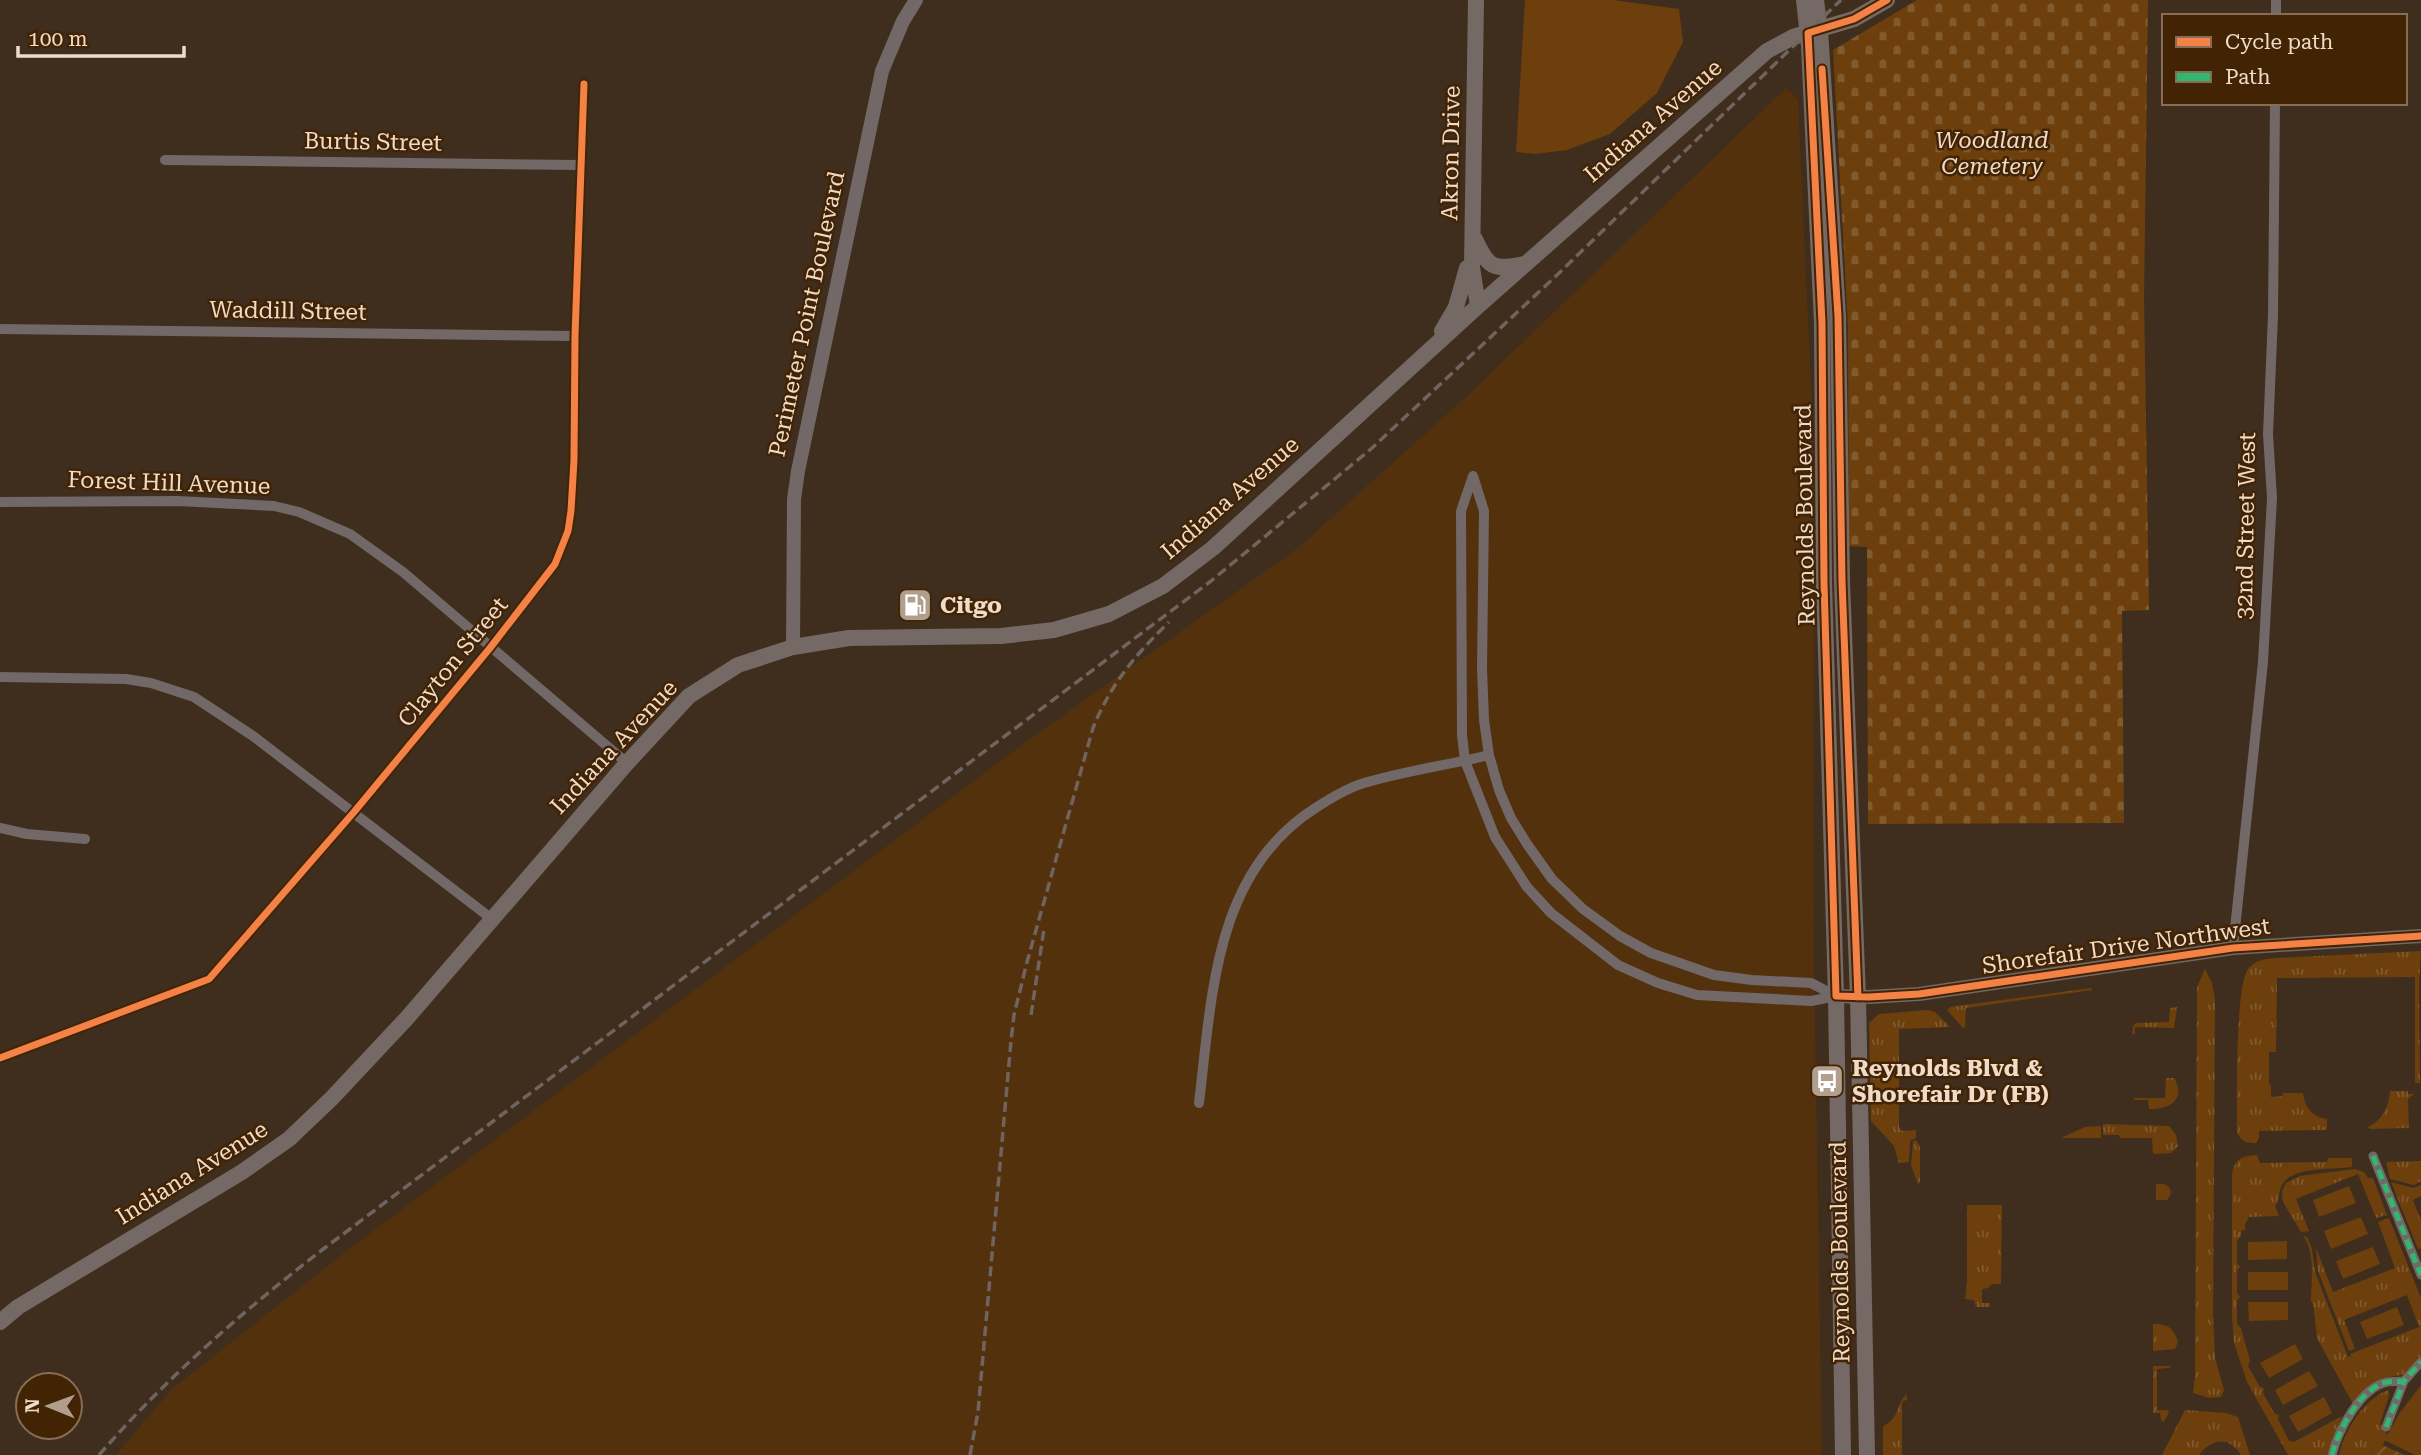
<svg xmlns="http://www.w3.org/2000/svg" width="2421" height="1455" viewBox="0 0 2421 1455" font-family="'Roboto Serif',serif">
  <defs>
    <pattern id="grass-tufts" width="24" height="20" patternUnits="userSpaceOnUse" patternTransform="scale(1.75)"><rect width="24" height="20" fill="#6c3f0c"/><path d="M3 7l-1-3M5 7V3M7 7l1-3M15 17l-1-3M17 17v-4M19 17l1-3" fill="none" stroke="#815a2e"/></pattern>
    <pattern id="cemetery-stones" width="16" height="16" patternUnits="userSpaceOnUse" patternTransform="scale(1.75)"><rect width="16" height="16" fill="#6c3f0c"/><path d="M2 7V4a2 2 0 0 1 4 0v3zM10 15v-3a2 2 0 0 1 4 0v3z" fill="#815a2e"/></pattern>
    <pattern id="garden-furrows" width="10" height="10" patternUnits="userSpaceOnUse" patternTransform="scale(1.75)"><rect width="10" height="10" fill="#6c3f0c"/><path d="M-1 1l2-2M0 10L10 0M9 11l2-2" fill="none" stroke="#815a2e"/></pattern>
  </defs>
  <rect width="100%" height="100%" fill="#3f2e1d"/>
  <!-- built -->
  <path fill="#53310d" d="M1786 88 1798 99 1813 434 1814 964 1822 1455H116L171 1390 353 1246 1026 742 1298 548 1466 397Z"/>
  <!-- grass -->
  <path fill="url(#grass-tufts)" d="M2421 951 2419 983 2420 1083H2415V977L2277 978 2276 1052H2269V1084L2271 1085V1097L2283 1096V1093H2303C2305 1108 2312 1117 2327 1119V1130L2259 1131V1138L2256 1143C2245 1143 2242 1141 2237 1133 2237 1105 2235 987 2248 969 2255 959 2267 959 2278 958Z
    M2205 969 2212 983 2215 999 2213 1314 2215 1358 2224 1390 2221 1397 2209 1398 2193 1393 2195 1376 2197 987Z
    M2092 988V990L1966 1008 1965 1027 1963 1028 1947 1010 1950 1007Z
    M2177 1007 2174 1028 2135 1027V1034H2132L2133 1026 2136 1023 2169 1022 2170 1008Z
    M1927 1010 1935 1012 1950 1027 1899 1029V1128L1903 1131 1916 1130V1138L1910 1141 1909 1162 1899 1163 1894 1146 1871 1121 1869 1023 1879 1014Z
    M2166 1078H2174C2187 1099 2169 1110 2149 1109L2148 1100H2134V1098H2165Z
    M2390 1091H2408V1094H2414L2408 1099 2409 1128 2370 1129 2368 1127C2383 1120 2389 1106 2390 1091Z
    M2103 1124 2169 1126 2176 1135 2178 1146 2171 1153 2153 1154 2152 1138H2120L2119 1135H2103Z
    M2101 1126V1138H2061L2085 1127Z
    M1916 1140 1920 1147V1182L1918 1184 1911 1165 1913 1142Z
    M2257 1155 2260 1163 2327 1162 2328 1158H2352V1167C2333 1170 2292 1166 2282 1185 2278 1192 2280 1200 2275 1206L2279 1216 2249 1217 2245 1224V1230L2241 1231V1236L2237 1240V1263L2240 1267 2237 1270V1293L2240 1297 2237 1301V1324L2241 1328 2250 1361 2248 1366 2260 1387 2264 1388 2263 1393 2274 1413 2279 1415 2278 1419 2289 1441 2294 1442 2342 1416 2327 1455H2288L2247 1382 2234 1343 2232 1315V1173C2236 1158 2242 1156 2257 1155Z
    M2421 1161V1181L2414 1185 2390 1179 2386 1162Z
    M2355 1169 2364 1172 2368 1178H2373L2387 1215 2376 1218 2358 1174 2296 1199 2309 1231 2301 1232 2283 1202 2282 1191 2286 1183 2300 1176Z
    M2391 1182 2413 1188 2421 1185V1196L2413 1200 2421 1221V1248L2418 1249Z
    M2156 1184H2164L2170 1188 2171 1194 2167 1200H2156Z
    M1967 1205H2002L2001 1284H1992L1988 1288 1982 1289V1303H1989L1991 1307H1976L1974 1300 1965 1299 1967 1284Z
    M2389 1218 2421 1298V1357L2407 1374 2383 1378 2369 1387 2353 1404 2317 1338 2313 1303 2311 1301C2311 1282 2316 1252 2303 1236L2307 1237 2312 1249 2315 1272 2348 1357 2351 1356 2350 1354 2419 1327 2407 1295 2344 1320 2355 1349 2349 1351 2318 1271 2316 1248 2333 1292 2395 1268 2378 1222Z
    M2153 1324C2168 1324 2174 1328 2178 1342L2175 1349 2153 1351Z
    M2153 1366H2171L2169 1368 2157 1369V1410H2167L2169 1412 2164 1422 2161 1420 2160 1413H2153Z
    M2389 1390V1396L2380 1424 2387 1434 2383 1445 2376 1442 2371 1455H2339C2344 1431 2364 1398 2389 1390Z
    M1907 1394V1400L1903 1401 1902 1404V1455H1883V1427C1903 1414 1895 1404 1907 1394Z
    M2185 1410 2226 1413 2238 1417 2250 1455H2241C2229 1436 2212 1438 2199 1455H2162Z"/>
  <!-- cemetery -->
  <path fill="url(#cemetery-stones)" d="M1917 0H2148L2144 298 2149 610 2122 611 2124 823 1868 824 1867 547 1849 546 1848 326 1833 50Z"/>
  <!-- garden -->
  <path fill="url(#garden-furrows)" d="M2376 1442 2405 1455H2371Z"/>
  <!-- pitch -->
  <path fill="#6c3f0c" d="M1525 0H1613L1679 9 1683 42 1657 93 1610 134 1567 150 1535 154 1516 152Z
    M2349 1186 2356 1203 2319 1217 2313 1200Z
    M2361 1217 2368 1234 2331 1249 2324 1231Z
    M2287 1241V1259L2248 1260V1242Z
    M2373 1247 2380 1264 2343 1279 2336 1261Z
    M2248 1272H2288V1290H2248Z
    M2248 1302H2288V1320L2249 1321Z
    M2397 1307 2404 1325 2367 1339 2360 1322Z
    M2295 1344 2303 1359 2269 1378 2260 1363Z
    M2309 1371 2318 1386 2283 1405 2275 1390Z
    M2421 1385V1455H2415L2384 1440 2399 1414Z
    M2324 1397 2332 1413 2298 1432 2289 1416Z"/>
  <g fill="none" stroke-linecap="round" stroke-linejoin="round">
    <!-- pedestrian -->
    <path stroke="#716867" stroke-width="9" d="M2373 1156 2421 1275
      M2386 1427 2404 1381
      M2332 1455C2338 1431 2360 1388 2387 1382 2392 1381 2399 1382 2404 1381L2421 1362"/>
    <!-- minor -->
    <path stroke="#716867" stroke-width="10" d="M2276 16V0
      M165 160 580 165
      M0 329 575 336
      M1473 476 1461 511 1462 735 1465 761 1495 837 1527 887 1551 913 1618 965 1658 983 1697 995 1811 1001 1836 996
      M1473 476 1484 511 1482 668 1484 720 1489 755 1499 790 1511 818 1527 844 1552 879 1583 909 1620 936 1651 953 1714 975 1752 980 1811 983 1836 996
      M0 502 178 501 274 506 299 512 350 534 403 572 627 763
      M0 677 126 679 151 683 194 697 253 736 492 919
      M0 828 27 834 85 839
      M2233 948 2263 662 2272 498 2268 434 2273 315 2275 103
      M0 1058 209 979 354 812 490 648 555 564 568 531 571 511 574 460 575 336 584 84
      M1199 1103C1212 996 1214 871 1317 807 1331 798 1347 788 1364 783 1405 771 1448 765 1489 755"/>
    <!-- tertiary -->
    <path stroke="#716867" stroke-width="14" d="M793 647 794 499 798 471 882 71 903 21 916 0
      M1836 996 1869 997 1919 994 2233 948 2421 936"/>
    <!-- secondary -->
    <path stroke="#756966" stroke-width="16" d="M1476 0 1472 267 1478 306
      M1804 0 1809 46 1822 323 1824 582 1836 996 1843 1455
      M1816 0 1820 30 1838 316 1842 581 1858 997 1867 1455
      M1475 239C1488 267 1492 271 1524 264
      M1442 331 1456 307 1467 268
      M0 1322 18 1307 242 1172 289 1139 332 1098 407 1018 627 763 689 696 738 665 793 647 849 638 1001 636 1054 630 1109 614 1163 586 1213 548 1478 306 1767 51 1793 37 1854 19 1887 0"/>
    <!-- rail -->
    <path stroke="#6f645e" stroke-width="3.5" stroke-dasharray="10 5" stroke-linecap="butt" d="M1031 1015 1044 929
      M99 1455C166 1378 242 1312 322 1250L1211 581 1371 449 1556 276 1841 0
      M970 1455 978 1412 1011 1041 1014 1015 1027 962 1093 728C1110 685 1136 654 1169 622"/>
    <!-- quiet -->
    <path stroke="#33b770" stroke-width="5" stroke-dasharray="10 5" stroke-linecap="butt" d="M2373 1156 2421 1275
      M2386 1427 2404 1381
      M2332 1455C2338 1431 2360 1388 2387 1382 2392 1381 2399 1382 2404 1381L2421 1362"/>
    <!-- cycleway casing -->
    <g stroke="#422404" stroke-width="11">
      <path id="cycleway" d="M1887 0 1854 19 1808 33 1822 323 1824 582 1836 996 1869 997 1919 994 2233 948 2421 936
        M1822 69 1838 316 1842 581 1858 997
        M0 1058 209 979 354 812 490 648 555 564 568 531 571 511 574 460 575 336 584 84"/>
    </g>
    <!-- cycleway -->
    <use href="#cycleway" stroke="#f48246" stroke-width="7"/>
  </g>
  <!-- icons -->
  <defs>
    <g id="fuel-square" transform="scale(1.75)"><rect x="-9" y="-9" width="18" height="18" rx="4" fill="#b19e8d" stroke="#422404"/><path d="M-5.5-6h7V0h2V4h1.3V-2.5L3-4.5l.8-.8L6-3V5H2.5V1h-1V6h-7ZM-4.2-4.7v3.2H.2V-4.7Z" fill="#fff"/></g>
    <g id="bus-square" transform="scale(1.75)"><rect x="-9" y="-9" width="18" height="18" rx="4" fill="#b19e8d" stroke="#422404"/><path d="M-5-6H5V4H4V6H2V4H-2V6H-4V4H-5ZM-3.5-4V0h7V-4ZM-3.5 1.2v1.5H-2V1.2ZM2 1.2v1.5H3.5V1.2Z" fill="#fff"/></g>
  </defs>
  <g fill-rule="evenodd">
    <use href="#fuel-square" x="915" y="605"/>
    <use href="#bus-square" x="1827" y="1081"/>
  </g>
  <g text-anchor="middle" dominant-baseline="central" stroke-width="5" stroke-linejoin="round" paint-order="stroke">
    <!-- street labels -->
    <g font-size="23" fill="#efdbca" stroke="#422404">
      <text transform="translate(1653 121) rotate(-41)">Indiana Avenue</text>
      <text transform="translate(373 142) rotate(1)">Burtis Street</text>
      <text transform="translate(1451 153) rotate(-89)">Akron Drive</text>
      <text transform="translate(288 311) rotate(1)">Waddill Street</text>
      <text transform="translate(807 314) rotate(-78)">Perimeter Point Boulevard</text>
      <text transform="translate(169 483) rotate(2)">Forest Hill Avenue</text>
      <text transform="translate(1230 498) rotate(-41)">Indiana Avenue</text>
      <text transform="translate(1805 515) rotate(-91)">Reynolds Boulevard</text>
      <text transform="translate(2246 526) rotate(-89)">32nd Street West</text>
      <text transform="translate(453 662) rotate(-51)">Clayton Street</text>
      <text transform="translate(614 747) rotate(-47)">Indiana Avenue</text>
      <text transform="translate(2126 946) rotate(-8)">Shorefair Drive Northwest</text>
      <text transform="translate(192 1173) rotate(-32)">Indiana Avenue</text>
      <text transform="translate(1840 1252) rotate(-91)">Reynolds Boulevard</text>
    </g>
    <!-- park labels -->
    <g font-size="23" font-style="italic" fill="#efd9c7" stroke="#422404">
      <text x="1992" y="140">Woodland<tspan x="1992" dy="26">Cemetery</tspan></text>
    </g>
    <!-- poi labels -->
    <g font-size="23" font-weight="bold" fill="#efdbca" stroke="#422404" text-anchor="start">
      <text x="940" y="605">Citgo</text>
      <text x="1852" y="1068">Reynolds Blvd &amp;<tspan x="1852" dy="26">Shorefair Dr (FB)</tspan></text>
    </g>
  </g>
  <!-- legend -->
  <rect x="2162" y="14" width="245" height="91" fill="#422404" stroke="#876d53" stroke-width="2"/>
  <rect x="2176" y="37" width="35" height="10" fill="#f48246" stroke="#876d53" stroke-width="2"/>
  <text x="2225" y="49" font-size="21" fill="#efdbca">Cycle path</text>
  <rect x="2176" y="72" width="35" height="10" fill="#33b770" stroke="#876d53" stroke-width="2"/>
  <text x="2225" y="84" font-size="21" fill="#efdbca">Path</text>
  <!-- north arrow -->
  <g transform="translate(49 1406) rotate(271)"><circle r="33" fill="#422404" stroke="#876d53" stroke-width="2"/>
  <path d="M0-5L12 26L0 18L-12 26Z" fill="#b19e8d"/>
  <text y="-10" font-size="19" font-weight="bold" text-anchor="middle" fill="#efdbca">N</text>
  </g>
  <!-- scale -->
  <path d="M18 46v10h166v-10" fill="none" stroke="#efdbca" stroke-width="3.5"/>
  <text x="28" y="46" font-size="21" fill="#efdbca" stroke="#422404" stroke-width="5" paint-order="stroke">100 m</text>
</svg>
